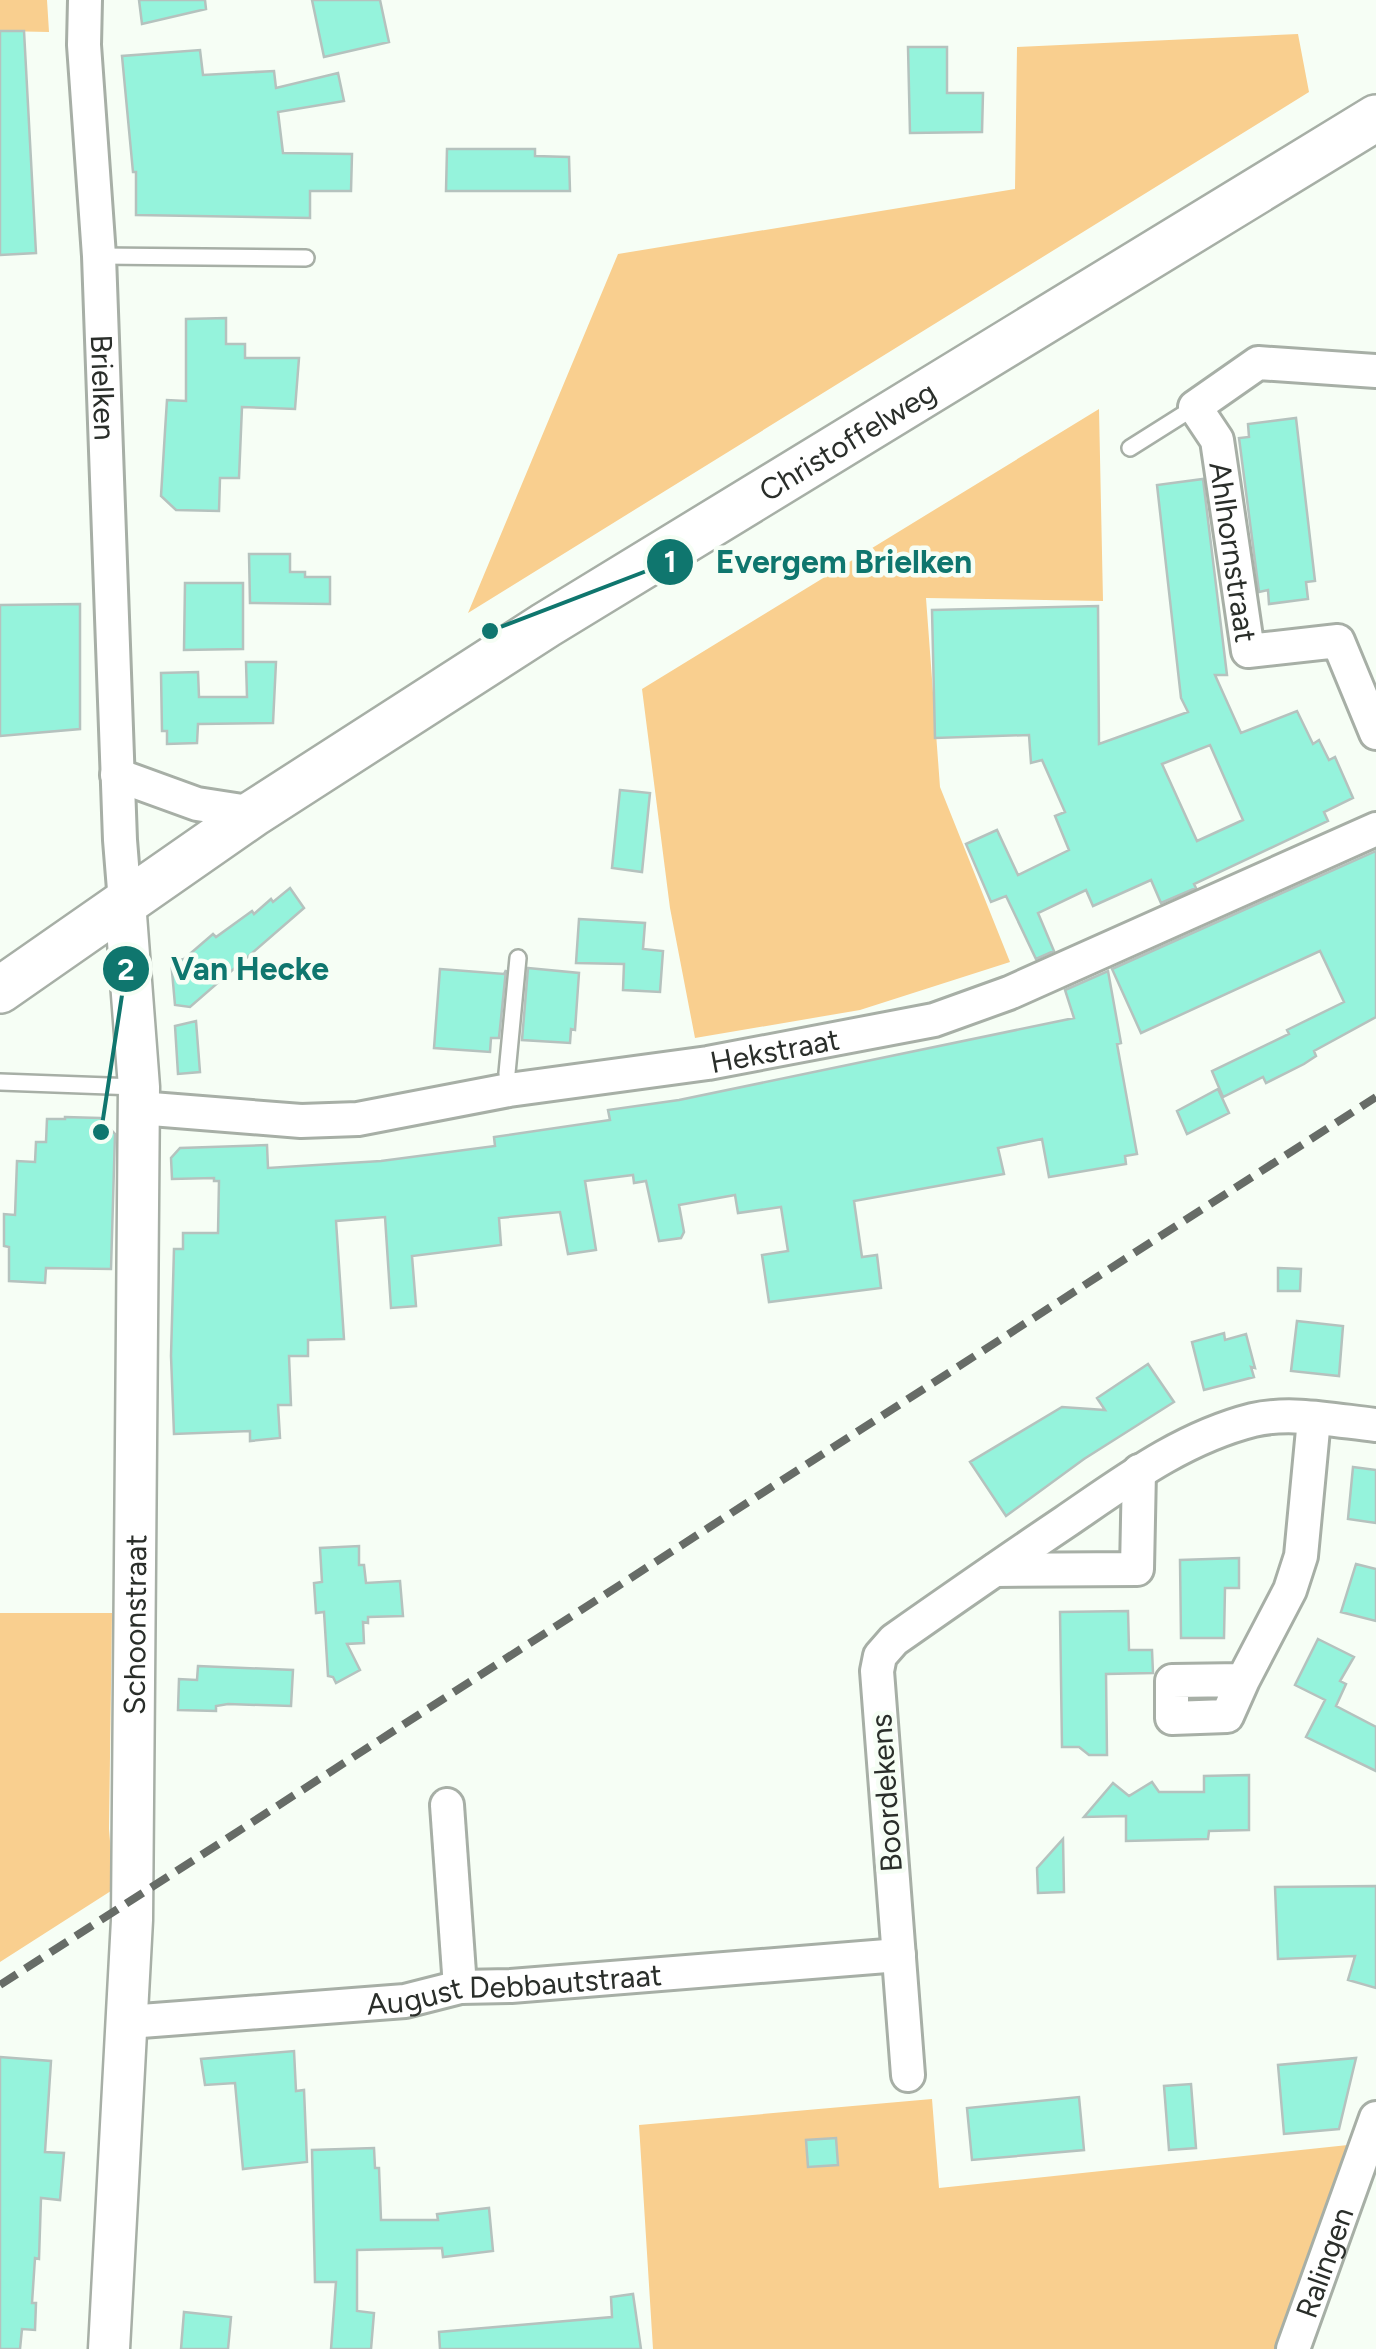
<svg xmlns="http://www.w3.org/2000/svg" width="1376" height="2349" viewBox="0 0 1376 2349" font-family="Figtree,sans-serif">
  <rect width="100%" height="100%" fill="#f6fef5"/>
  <!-- green -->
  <path fill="#f9cf8f" d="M0 0H47L49 32 0 31Z
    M1298 34 1309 92 468 613 618 254 1015 189 1017 47Z
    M1099 409 1103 601 926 598 940 787 1010 962 860 1010 695 1038 670 908 642 689Z
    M0 1613H112L109 1829 114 1889 0 1962Z
    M932 2099 939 2188 1348 2145 1275 2349H653L639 2125Z"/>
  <!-- building -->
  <path fill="#95f3dc" stroke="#b5c2be" stroke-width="2.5" fill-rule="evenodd" d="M139 0H205L206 9 142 24Z
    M312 0H380L389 42 324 57Z
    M0 31H24L36 253 0 255Z
    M908 47H947V93H983L982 132 910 133Z
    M200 50 203 75 274 71 276 88 338 73 344 101 278 112 283 153 352 154 351 191H310V218L136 215V172H133L122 56Z
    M447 149H535V156L569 157 570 191H446Z
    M226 318V344H245V358H299L295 409 242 407 239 478H220L219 511 176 510 161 496 165 431 167 400 186 401V319Z
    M1296 418 1315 581 1306 582 1308 599 1269 604 1268 590 1259 592 1239 438 1249 437 1248 424Z
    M1203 479 1227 675H1215L1241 733 1297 711 1313 744 1319 740 1329 760 1335 757 1353 798 1324 812 1328 821 1194 884 1196 888 1161 903 1151 880 1093 906 1086 890 1038 913 1054 951 1036 959 1006 896 991 902 966 844 997 830 1018 875 1069 850 1055 816 1065 812 1042 760 1031 763 1029 735 935 738 932 610 1098 606 1099 744 1188 712 1181 698 1157 485ZM1210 745 1243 820 1197 841 1162 764Z
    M249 554H290V572H305V577H330V604L250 603Z
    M185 583H243V649L184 650Z
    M80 604V729L0 736V605Z
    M246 662H276L273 723 198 724 197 743 167 744V731H162L161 673 198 672 199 697H247Z
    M620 790 650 793 642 872 612 868Z
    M1376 851V1017L1314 1051 1316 1056 1304 1064 1266 1083 1263 1077 1223 1097 1212 1071 1289 1034 1287 1030 1344 1002 1320 951 1141 1033 1112 969Z
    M290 888 304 908 190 1007 175 1005 171 960 184 959 213 934 216 937 252 911 254 914 271 899 273 902Z
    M579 919 645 923 643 949 663 951 660 992 623 990 624 964 576 963Z
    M528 968 579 973 575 1030 571 1029 570 1043 522 1040Z
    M440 969 504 974 506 970 499 1038H491L490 1052 434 1048Z
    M1108 971 1121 1043 1117 1044 1137 1154 1125 1156 1126 1164 1049 1177 1042 1139 998 1148 1004 1174 854 1201 862 1257 877 1255 881 1288 769 1302 762 1255 788 1251 781 1207 738 1213 735 1195 679 1205 684 1232 681 1238 659 1241 646 1181 634 1183 633 1175 585 1181 596 1250 568 1254 560 1212 499 1218 501 1245 412 1256 416 1306 391 1308 385 1217 336 1221 344 1339 308 1340V1356H289L291 1405H278L280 1438 250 1441V1431L174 1434 171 1356 174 1249H183V1233H218L219 1181H214V1178L172 1179 171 1158 180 1148 267 1145 268 1168 381 1161 495 1146 494 1137 610 1120 608 1110 679 1100 1074 1018 1065 990Z
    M196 1021 200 1072 178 1074 175 1026Z
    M1218 1089 1229 1113 1187 1134 1177 1111Z
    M65 1117 100 1118 115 1134 111 1269 46 1268 45 1283 9 1281V1247L4 1246V1214L15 1215 17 1161 35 1162 36 1142H46L47 1119H65Z
    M1278 1268 1301 1269 1300 1291H1278Z
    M1297 1321 1343 1326 1339 1376 1291 1371Z
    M1224 1333 1225 1340 1246 1334 1255 1368 1251 1367 1254 1377 1204 1390 1192 1342Z
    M1148 1364 1174 1402 1084 1459 1006 1516 970 1462 1062 1407 1105 1410 1097 1398Z
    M1353 1467 1376 1470V1523L1348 1519Z
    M359 1546V1565H364L366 1583 400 1581 403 1616 368 1617V1623L363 1622 364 1643 347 1644 360 1670 336 1683 333 1677 328 1676 324 1612 316 1613 314 1583 322 1582 320 1548Z
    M1239 1558V1588H1225L1224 1638H1181L1180 1560Z
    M1356 1564 1376 1569V1621L1341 1612Z
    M1128 1611 1129 1650H1152L1153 1673 1106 1674 1107 1755H1089L1079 1747H1062L1060 1612Z
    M1318 1639 1354 1657 1340 1681 1346 1684 1336 1706 1376 1727V1771L1306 1737 1325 1700 1295 1685Z
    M198 1666 293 1670 291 1706 228 1704 216 1706V1711L178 1710 179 1679 197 1680Z
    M1249 1775V1830L1209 1831 1208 1839 1126 1841V1816L1084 1817 1113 1783 1129 1796 1152 1782 1159 1792H1204V1776Z
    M1063 1839 1064 1892 1038 1893 1037 1868Z
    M1376 1886V1988L1348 1980 1355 1956 1278 1959 1275 1887Z
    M294 2051 296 2091 304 2090 307 2162 243 2169 235 2083 205 2085 201 2059Z
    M0 2057 51 2061 45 2152 64 2153 60 2200 41 2198 39 2259 35 2258 32 2303H36L35 2330 22 2329 20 2349H0Z
    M1356 2058 1339 2129 1284 2134 1278 2065Z
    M1191 2084 1196 2148 1169 2150 1164 2086Z
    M1079 2097 1084 2150 972 2160 967 2108Z
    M836 2138 838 2165 808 2167 806 2140Z
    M374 2148 375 2168H379L381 2220H438L437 2214 489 2208 493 2251 443 2257 442 2248 357 2250V2311L374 2313 371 2349H331L336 2282H315L312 2150Z
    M633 2294 641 2349H440L439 2332 612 2317 611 2297Z
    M184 2312 231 2317 228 2349H181Z"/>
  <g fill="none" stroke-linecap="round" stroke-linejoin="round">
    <!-- service casing -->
    <g stroke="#a7afa6" stroke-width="20">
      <path id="service" d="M99 256 306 258
        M1130 448 1195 407
        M0 1082 136 1087
        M509 1090 507 1073 518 958"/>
    </g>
    <!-- minor casing -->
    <g stroke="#a7afa6" stroke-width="38">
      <g id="minor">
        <path id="s1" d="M85 0 84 45 99 256 120 840 125 902"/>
        <path id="s2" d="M1376 371 1258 363 1195 407 1217 440 1248 651 1338 641 1376 733"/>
        <path d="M117 775 197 804 254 813"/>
        <path id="s3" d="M139 1108 301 1121 358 1119 509 1090 708 1063 934 1020 1009 993 1376 829"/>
        <path d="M995 1570 1137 1569 1139 1471"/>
        <path d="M1243 1680 1227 1716 1172 1718V1681L1243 1680 1290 1590 1301 1556 1314 1419"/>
        <path d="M447 1805 460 1987"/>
        <path id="s4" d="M128 2022 405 2001 460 1987 511 1986 899 1955"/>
        <path d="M908 2075 877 1671 880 1656 894 1640C951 1600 1007 1561 1065 1522 1125 1481 1182 1438 1253 1420 1292 1411 1337 1421 1376 1425"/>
        <path id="s5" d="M1293 2349 1376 2118"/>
      </g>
    </g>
    <!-- tertiary casing -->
    <g stroke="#a7afa6" stroke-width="45">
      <g id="tertiary">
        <path id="s6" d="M109 2349 132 1920 139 1087 125 902"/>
      </g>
    </g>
    <!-- secondary casing -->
    <g stroke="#a7afa6" stroke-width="50">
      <g id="secondary">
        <path id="s7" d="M0 990 254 813 546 625 1376 118"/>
      </g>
    </g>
    <!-- service -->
    <use href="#service" stroke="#fff" stroke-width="15"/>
    <!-- minor -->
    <use href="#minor" stroke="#fff" stroke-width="32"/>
    <!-- tertiary -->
    <use href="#tertiary" stroke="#fff" stroke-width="40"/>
    <!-- secondary -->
    <use href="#secondary" stroke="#fff" stroke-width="45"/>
    <!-- rail -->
    <path stroke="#676c67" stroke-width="8" stroke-dasharray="20 10" stroke-linecap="butt" d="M0 1985 1376 1097"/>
  </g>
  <g text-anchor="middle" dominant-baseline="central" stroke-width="9" stroke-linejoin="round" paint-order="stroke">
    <!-- street labels -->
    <g font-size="30" fill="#2a2e2a" stroke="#f6fef5">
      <text stroke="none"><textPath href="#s1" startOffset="388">Brielken</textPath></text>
      <text stroke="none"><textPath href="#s7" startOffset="1010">Christoffelweg</textPath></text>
      <text stroke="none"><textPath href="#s2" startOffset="348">Ahlhornstraat</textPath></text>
      <text stroke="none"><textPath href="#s3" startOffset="642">Hekstraat</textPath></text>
      <text stroke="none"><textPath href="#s6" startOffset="725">Schoonstraat</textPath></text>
      <text transform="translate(886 1793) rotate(-94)">Boordekens</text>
      <text stroke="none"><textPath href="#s4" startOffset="388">August Debbautstraat</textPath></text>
      <text stroke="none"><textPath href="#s5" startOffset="92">Ralingen</textPath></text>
    </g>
  </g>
  <!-- callouts -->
  <path fill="none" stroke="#0f766e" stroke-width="4" d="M490 631L670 562M101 1132L126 969"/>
  <g fill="#0f766e" stroke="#f6fef5" stroke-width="4">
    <circle cx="490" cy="631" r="10"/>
    <circle cx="101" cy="1132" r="10"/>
    <circle cx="670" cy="562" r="25"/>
    <circle cx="126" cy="969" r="25"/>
  </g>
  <g font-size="30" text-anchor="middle" font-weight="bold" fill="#fff">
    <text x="670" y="572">1</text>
    <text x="126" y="980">2</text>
  </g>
  <g font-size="32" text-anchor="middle" font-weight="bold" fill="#0f766e" stroke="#f6fef5" stroke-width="9" stroke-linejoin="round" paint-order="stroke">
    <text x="844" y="573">Evergem Brielken</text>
    <text x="250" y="980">Van Hecke</text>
  </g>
</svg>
